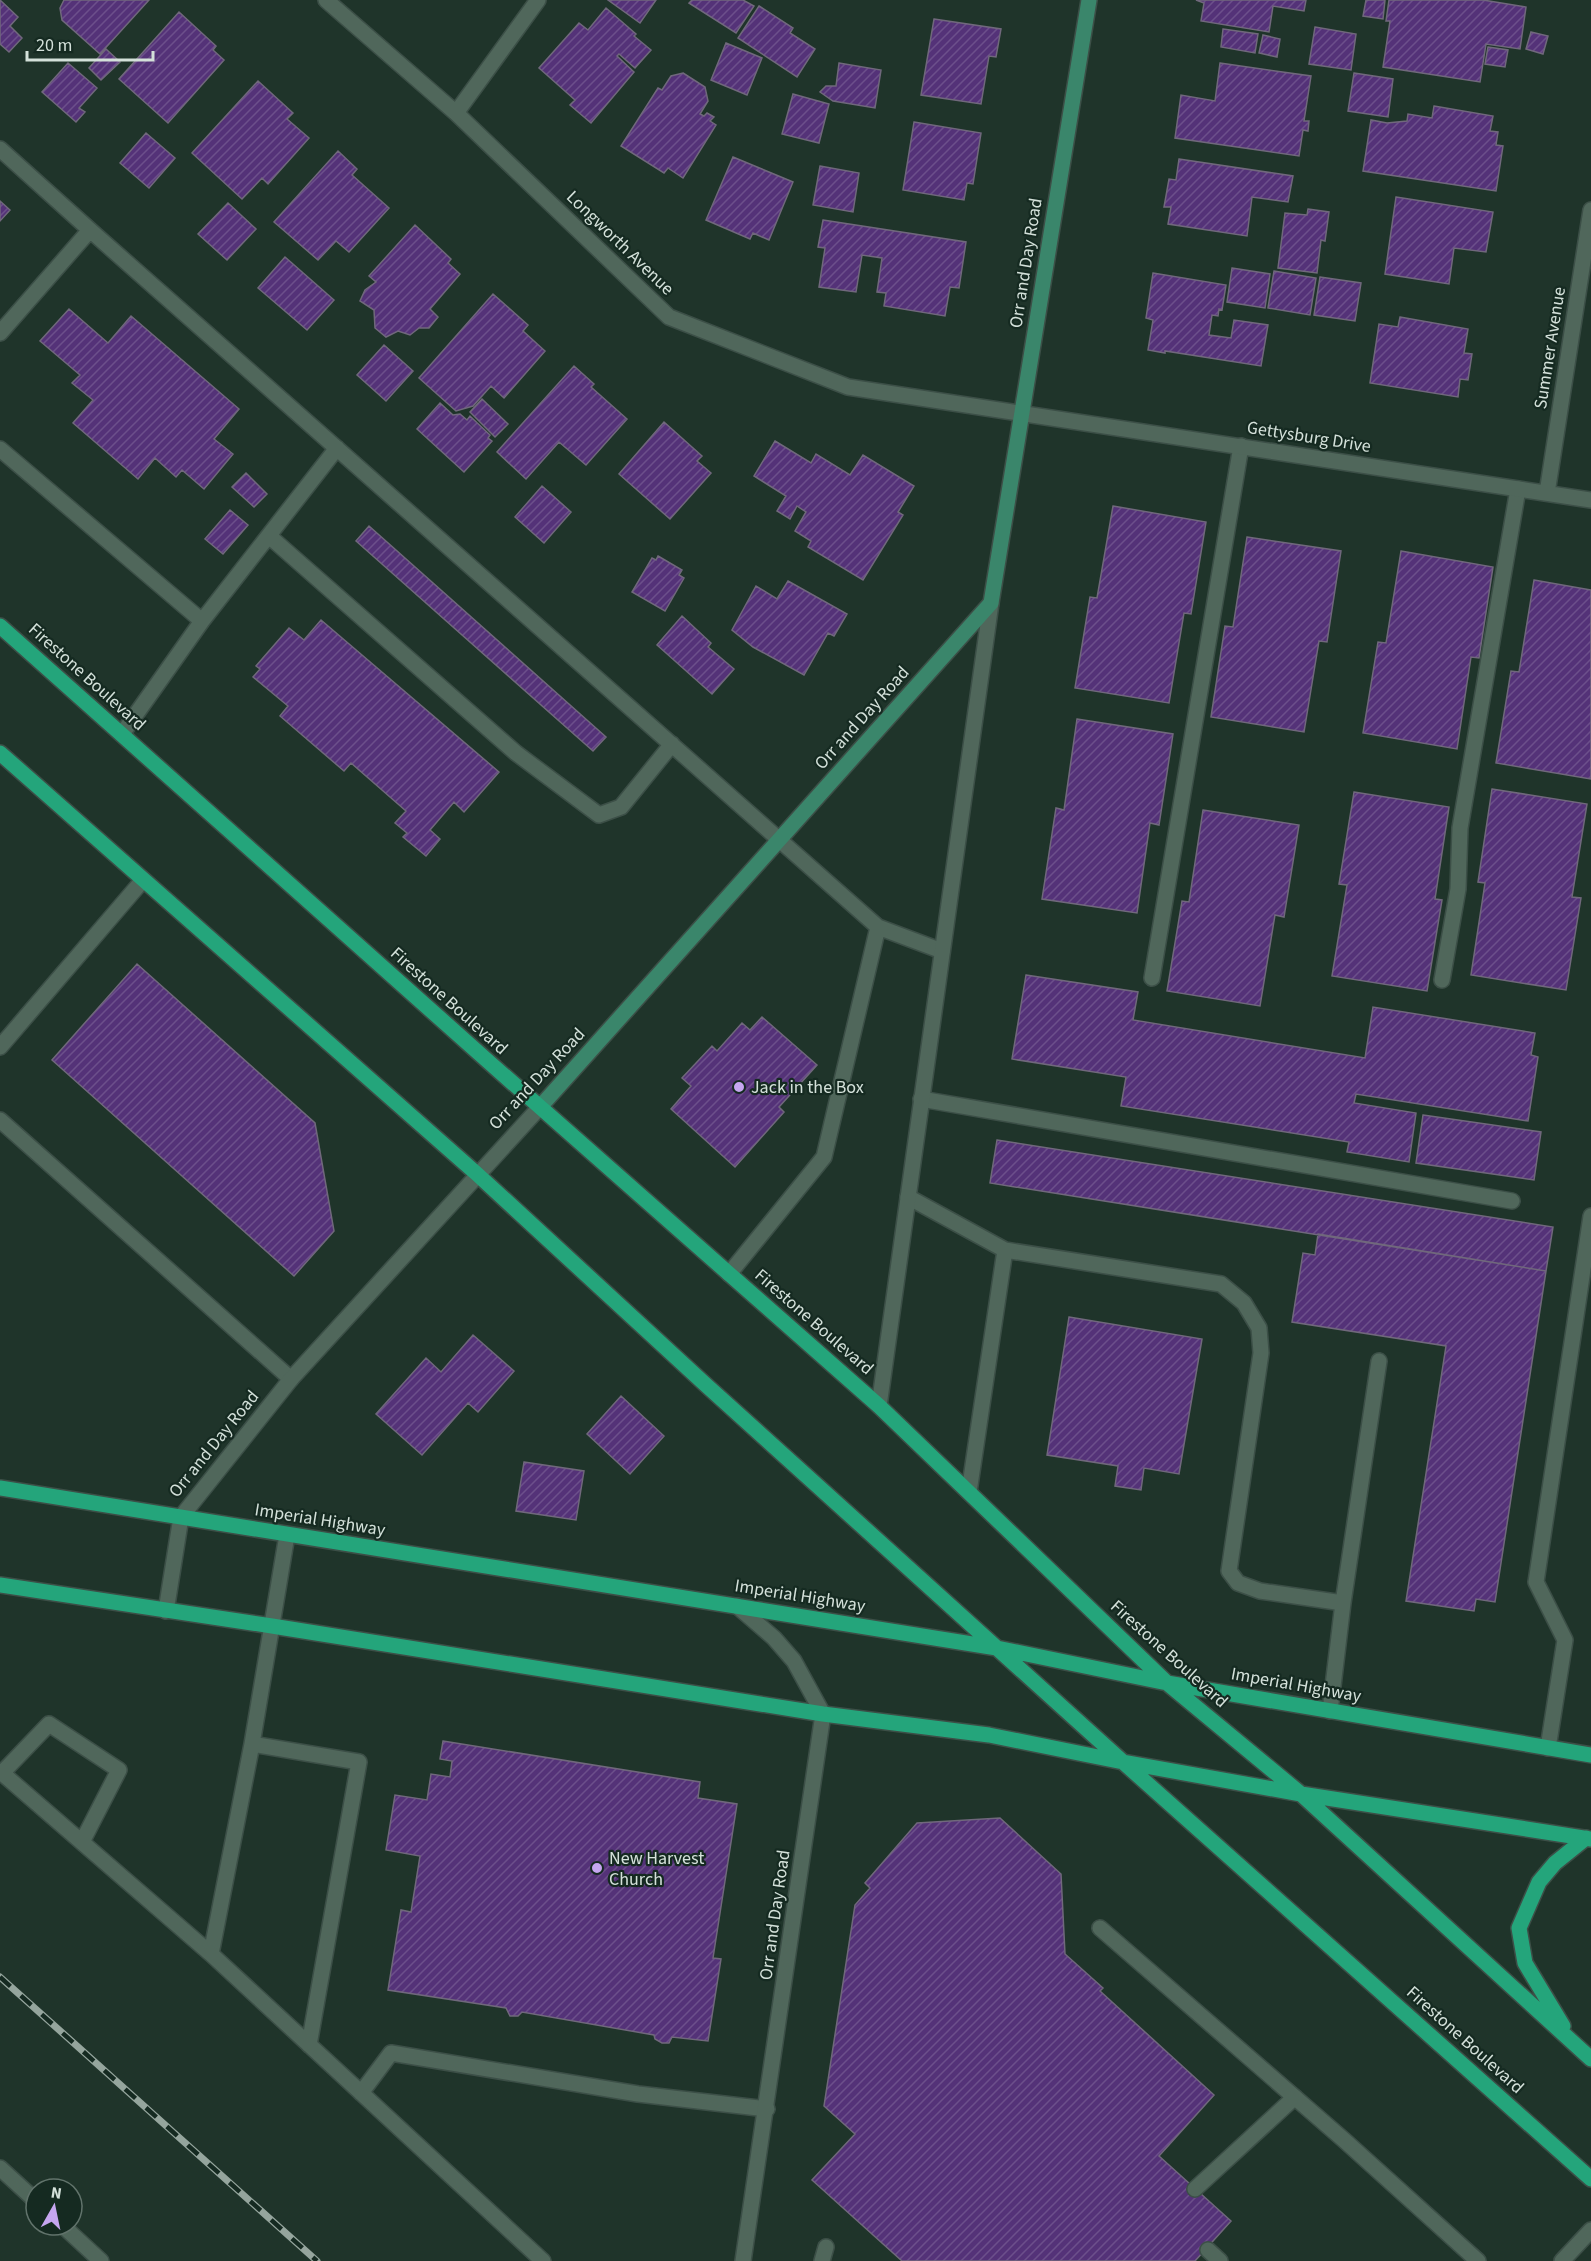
<svg xmlns="http://www.w3.org/2000/svg" width="1591" height="2261" viewBox="0 0 1591 2261" font-family="'Source Sans 3',sans-serif">
  <defs>
    <pattern id="building-hatch" width="6" height="6" patternUnits="userSpaceOnUse" patternTransform="scale(1.5)"><rect width="6" height="6" fill="#543278"/><path d="M-1 1l2-2M0 6l6-6M5 7l2-2" fill="none" stroke="#6c4f8b"/></pattern>
  </defs>
  <rect width="100%" height="100%" fill="#1f342a"/>
  <!-- building -->
  <path fill="url(#building-hatch)" stroke="#70687c" stroke-width="1.5" d="M0 0 18 17 10 26 22 38 9 52 0 44Z
    M64 0H149L100 54 62 20 60 8Z
    M608 0H656L640 23Z
    M692 0H743L754 6 736 33 689 3Z
    M1196 0H1306L1304 11 1273 6 1269 32 1201 21 1204 3Z
    M1366 0H1385L1383 19 1363 16Z
    M1389 0H1483L1526 7 1520 49 1486 44 1480 82 1383 67 1390 21H1386Z
    M759 6 793 28 790 33 815 49 797 77 738 38Z
    M606 8 636 34 634 36 651 50 635 68 619 54 617 56 634 72 591 123 570 105 575 100 539 68 579 23 588 30Z
    M179 12 216 46 213 50 224 60 168 123 119 79Z
    M934 19 1001 29 996 57 989 56 981 104 921 95Z
    M1315 27 1356 34 1351 70 1309 64Z
    M1223 29 1258 34 1255 53 1221 47Z
    M1531 32 1548 36 1543 54 1526 49Z
    M1263 35 1280 39 1277 57 1259 53Z
    M726 43 762 58 747 95 711 80Z
    M1488 47 1508 50 1505 67 1485 64Z
    M106 49 120 62 101 80 89 68Z
    M68 63 97 88 79 108 85 112 76 122 42 92Z
    M839 63 881 70 875 108 833 101 820 92 826 86H836Z
    M1220 63 1311 76 1304 121H1309L1308 131 1303 130 1299 156 1175 138 1181 95 1215 101Z
    M683 73 705 87 708 101 700 114 704 116 707 113 714 117 710 121 716 125 683 178 668 168 664 173 621 146 658 88 662 90 671 76Z
    M1354 73 1393 79 1388 117 1348 111Z
    M258 81 293 113 287 119 309 138 268 184 262 178 242 199 192 153Z
    M793 94 829 104 819 143 782 134Z
    M1434 106 1493 116 1490 131 1498 132 1496 145 1503 146 1496 191 1363 171 1371 120 1387 123 1407 121 1408 114 1432 118Z
    M914 122 981 133 973 184 967 183 964 200 903 190Z
    M146 133 175 158 149 188 120 163Z
    M338 151 357 169 352 175 389 208 349 252 336 241 318 260 274 222Z
    M733 157 793 182 769 240 753 233 750 239 706 220Z
    M1179 159 1293 176 1288 202 1252 197 1247 236 1168 224 1171 207H1164L1169 179 1176 180Z
    M820 166 859 173 853 212 813 205Z
    M1396 197 1493 212 1486 252 1454 248 1449 284 1385 274Z
    M0 201 10 210 0 221Z
    M228 203 256 229 227 260 198 234Z
    M1308 209 1329 212 1325 241 1321 240 1317 273 1278 268 1285 213 1307 215Z
    M823 220 966 242 959 288 950 287 945 316 884 306 886 293 877 292 882 258 862 255 856 292 819 287 825 248 818 247Z
    M415 225 451 259 448 263 460 274 430 309 438 317 429 328H419L410 335 398 331 386 337 375 328 374 310 360 301 365 290 376 282 369 276Z
    M285 257 334 300 307 330 258 288Z
    M1232 268 1270 274 1265 308 1227 302Z
    M1274 271 1316 278 1310 315 1268 308Z
    M1153 273 1226 285 1222 310 1219 309 1218 316 1212 315 1209 335 1231 338 1234 320 1268 325 1261 366 1165 351V353L1148 350 1153 320 1146 318Z
    M1320 277 1361 283 1355 321 1314 315Z
    M493 294 528 325 523 331 545 351 504 398 491 386 473 406 456 411 419 378Z
    M69 309 108 343 131 316 239 409 214 439 233 454 204 489 182 470 176 477 155 458 138 479 73 423 93 400 72 383 80 375 40 341Z
    M1400 317 1468 329 1464 353 1472 354 1468 380 1460 379 1458 397 1370 383 1379 324 1398 327Z
    M384 345 413 371 386 401 357 375Z
    M574 366 594 384 591 387 627 419 586 465 559 442 526 479 497 452Z
    M482 399 508 424 495 437 470 412Z
    M440 403 453 415 460 414 467 420 470 416 490 435 488 438 492 441 464 472 417 429Z
    M664 422 702 456 697 461 711 473 670 519 619 474Z
    M775 441 811 463 816 454 850 475 863 455 914 486 898 512 903 515 863 580 808 547 811 541 795 531 806 512 797 506 790 519 777 511 786 496 754 476Z
    M246 473 267 494 254 507 232 487Z
    M542 486 571 512 544 543 515 517Z
    M1113 506 1206 522 1191 614 1184 613 1169 703 1075 688 1090 597 1097 598Z
    M230 510 248 525 223 554 205 539Z
    M369 526 606 737 593 751 356 541Z
    M1247 537 1341 551 1327 642 1319 641 1304 732 1211 717 1225 626 1233 627Z
    M1401 551 1493 567 1479 658 1471 657 1457 749 1363 733 1378 642 1386 643Z
    M658 556 682 570 679 575 684 578 665 611 632 592 652 558 656 560Z
    M1534 580 1591 590V779L1496 763 1511 671 1519 672Z
    M788 581 847 614 834 636 828 633 804 675 753 647 732 630 756 586 777 599Z
    M682 616 711 643 708 647 734 669 712 694 657 645Z
    M321 620 499 772 464 812 454 802 430 830 440 839 426 856 403 837 407 833 395 823 406 811 351 763 344 771 280 716 288 706 253 677 260 669 256 666 289 628 304 640Z
    M1077 719 1173 734 1159 825 1150 823 1137 913 1042 899 1056 808 1064 810Z
    M1492 789 1587 804 1572 897 1581 898 1566 990 1471 975 1485 883 1478 882Z
    M1354 792 1449 807 1435 899 1442 900 1427 991 1332 976 1347 885 1339 884Z
    M1203 810 1299 825 1284 917 1275 915 1260 1006 1167 991 1182 901 1189 902Z
    M137 964 315 1123 334 1231 294 1276 52 1060Z
    M1026 975 1138 992 1133 1020 1365 1058 1373 1007 1535 1033 1531 1055 1538 1057 1528 1121 1356 1094 1354 1103 1416 1113 1409 1162 1347 1152 1349 1142 1121 1106 1126 1077 1012 1059Z
    M762 1017 817 1065 779 1107 784 1112 735 1167 671 1109 691 1086 682 1078 712 1046 717 1051 742 1023 750 1030Z
    M1423 1115 1541 1132 1534 1180 1416 1163Z
    M997 1140 1553 1227 1546 1271 990 1183Z
    M1318 1234 1546 1271 1495 1602 1476 1599 1474 1611 1406 1601 1446 1346 1292 1322 1303 1253 1315 1255Z
    M1069 1317 1202 1339 1179 1474 1144 1468 1141 1490 1115 1486 1118 1466 1047 1455Z
    M473 1335 514 1371 478 1412 468 1403 422 1455 376 1414 426 1358 441 1372Z
    M621 1396 664 1436 630 1474 587 1434Z
    M524 1462 584 1471 576 1520 516 1511Z
    M443 1741 700 1782 698 1798 737 1804 713 1958 721 1959 708 2041 672 2037 669 2043H662L655 2039 654 2035 522 2012 518 2016H510L506 2008 388 1990 401 1910 411 1912 420 1856 386 1850 395 1795 427 1800 431 1774 450 1777 452 1761 440 1759Z
    M1000 1818 1061 1874 1065 1954 1103 1988 1100 1991 1214 2095 1159 2156 1231 2221 1195 2261H902L812 2180 855 2134 824 2106 855 1905 870 1888 865 1883 917 1823Z"/>
  <g fill="none" stroke-linecap="round" stroke-linejoin="round">
    <!-- lane casing -->
    <g stroke="#3c4f47" stroke-width="18">
      <path id="lane" d="M0 149 90 230
        M0 333 90 230 878 927 824 1157 729 1274
        M0 449 202 621
        M269 536 516 753 599 815 621 807 672 744
        M122 734 202 621 337 448
        M878 927 942 951
        M1152 978 1241 446
        M1442 980 1458 889 1460 828 1518 489
        M0 1047 143 880
        M921 1099 1512 1201
        M0 1120 291 1379
        M908 1197 1005 1250 1221 1284 1244 1303 1259 1328 1261 1353 1229 1571 1238 1583 1260 1591 1343 1603
        M969 1492 1005 1250
        M287 1535 252 1744 211 1954 543 2261
        M1330 1711 1343 1603 1379 1361
        M252 1744 359 1762 309 2045
        M1548 1748 1565 1640 1536 1582 1591 1216
        M82 1842 119 1770 49 1724 2 1773 211 1954
        M1100 1928 1344 2140 1478 2261
        M361 2093 391 2053 638 2094 767 2109
        M1195 2189 1295 2097
        M1208 2250 1220 2261
        M822 2261 826 2247
        M1562 2261 1591 2230"/>
    </g>
    <!-- street casing -->
    <g stroke="#3c4f47" stroke-width="18">
      <path id="street" d="M326 0 456 113 669 317 848 387 1591 500
        M456 113 538 0
        M1547 493 1591 210
        M879 1406 991 603
        M737 1606 774 1638 794 1661 823 1714 743 2261
        M166 1611 181 1517 291 1379 540 1107
        M0 2168 36 2201
        M62 2225 101 2261"/>
    </g>
    <!-- secondary casing -->
    <g stroke="#3c4f47" stroke-width="18">
      <path id="secondary" d="M540 1107 991 603 1089 0"/>
    </g>
    <!-- primary casing -->
    <g stroke="#3c4f47" stroke-width="18">
      <path id="primary" d="M0 626 490 1063 879 1406 1167 1683 1301 1794 1591 2059
        M0 753 477 1174 706 1385 1123 1762 1591 2179
        M0 1488 997 1648 1167 1683 1591 1755
        M0 1585 272 1626 823 1714 989 1735 1123 1762 1301 1794 1591 1839
        M1563 2026 1525 1963 1519 1928 1539 1882 1555 1863 1586 1838"/>
    </g>
    <!-- lane -->
    <use href="#lane" stroke="#50675b" stroke-width="15"/>
    <!-- street -->
    <use href="#street" stroke="#50675b" stroke-width="15"/>
    <!-- secondary -->
    <use href="#secondary" stroke="#3a866b" stroke-width="15"/>
    <!-- primary -->
    <use href="#primary" stroke="#24a57b" stroke-width="15"/>
    <!-- rail casing -->
    <g stroke="#95a59d" stroke-width="7">
      <path id="rail" d="M0 1977 317 2261"/>
    </g>
    <!-- rail -->
    <use href="#rail" stroke="#152a21" stroke-width="4.5" stroke-dasharray="14" stroke-linecap="butt"/>
  </g>
  <!-- markers -->
  <g fill="#c6a6f0" stroke="#152a21" stroke-width="2">
    <circle cx="739" cy="1087" r="6"/>
    <circle cx="597" cy="1868" r="6"/>
  </g>
  <g text-anchor="middle" dominant-baseline="central" stroke-width="4.5" stroke-linejoin="round" paint-order="stroke">
    <!-- street labels -->
    <g font-size="18" fill="#d4e1da" stroke="#152a21">
      <text transform="translate(620 243) rotate(44)">Longworth Avenue</text>
      <text transform="translate(1026 263) rotate(-81)">Orr and Day Road</text>
      <text transform="translate(1550 348) rotate(-81)">Summer Avenue</text>
      <text transform="translate(1309 437) rotate(9)">Gettysburg Drive</text>
      <text transform="translate(87 677) rotate(42)">Firestone Boulevard</text>
      <text transform="translate(862 718) rotate(-48)">Orr and Day Road</text>
      <text transform="translate(449 1001) rotate(42)">Firestone Boulevard</text>
      <text transform="translate(537 1079) rotate(-47)">Orr and Day Road</text>
      <text transform="translate(814 1322) rotate(41)">Firestone Boulevard</text>
      <text transform="translate(214 1444) rotate(-51)">Orr and Day Road</text>
      <text transform="translate(320 1520) rotate(9)">Imperial Highway</text>
      <text transform="translate(800 1596) rotate(9)">Imperial Highway</text>
      <text transform="translate(1169 1654) rotate(42)">Firestone Boulevard</text>
      <text transform="translate(1296 1685) rotate(10)">Imperial Highway</text>
      <text transform="translate(775 1915) rotate(-82)">Orr and Day Road</text>
      <text transform="translate(1465 2040) rotate(42)">Firestone Boulevard</text>
    </g>
    <!-- poi labels -->
    <g font-size="18" fill="#d4e1da" stroke="#152a21" text-anchor="start">
      <text x="751" y="1087">Jack in the Box</text>
      <text x="609" y="1858">New Harvest<tspan x="609" dy="21">Church</tspan></text>
    </g>
  </g>
  <!-- north arrow -->
  <g transform="translate(54 2207) rotate(9)"><circle r="28" fill="#152a21" stroke="#61736b" stroke-width="1.5"/>
  <path d="M0-4.5L10 22L0 15L-10 22Z" fill="#c6a6f0"/>
  <text y="-9" font-size="16" font-weight="bold" text-anchor="middle" fill="#d4e1da">N</text>
  </g>
  <!-- scale -->
  <path d="M27 51v9h126v-9" fill="none" stroke="#d4e1da" stroke-width="3"/>
  <text x="36" y="51" font-size="18" fill="#d4e1da" stroke="#152a21" stroke-width="4.5" paint-order="stroke">20 m</text>
</svg>
